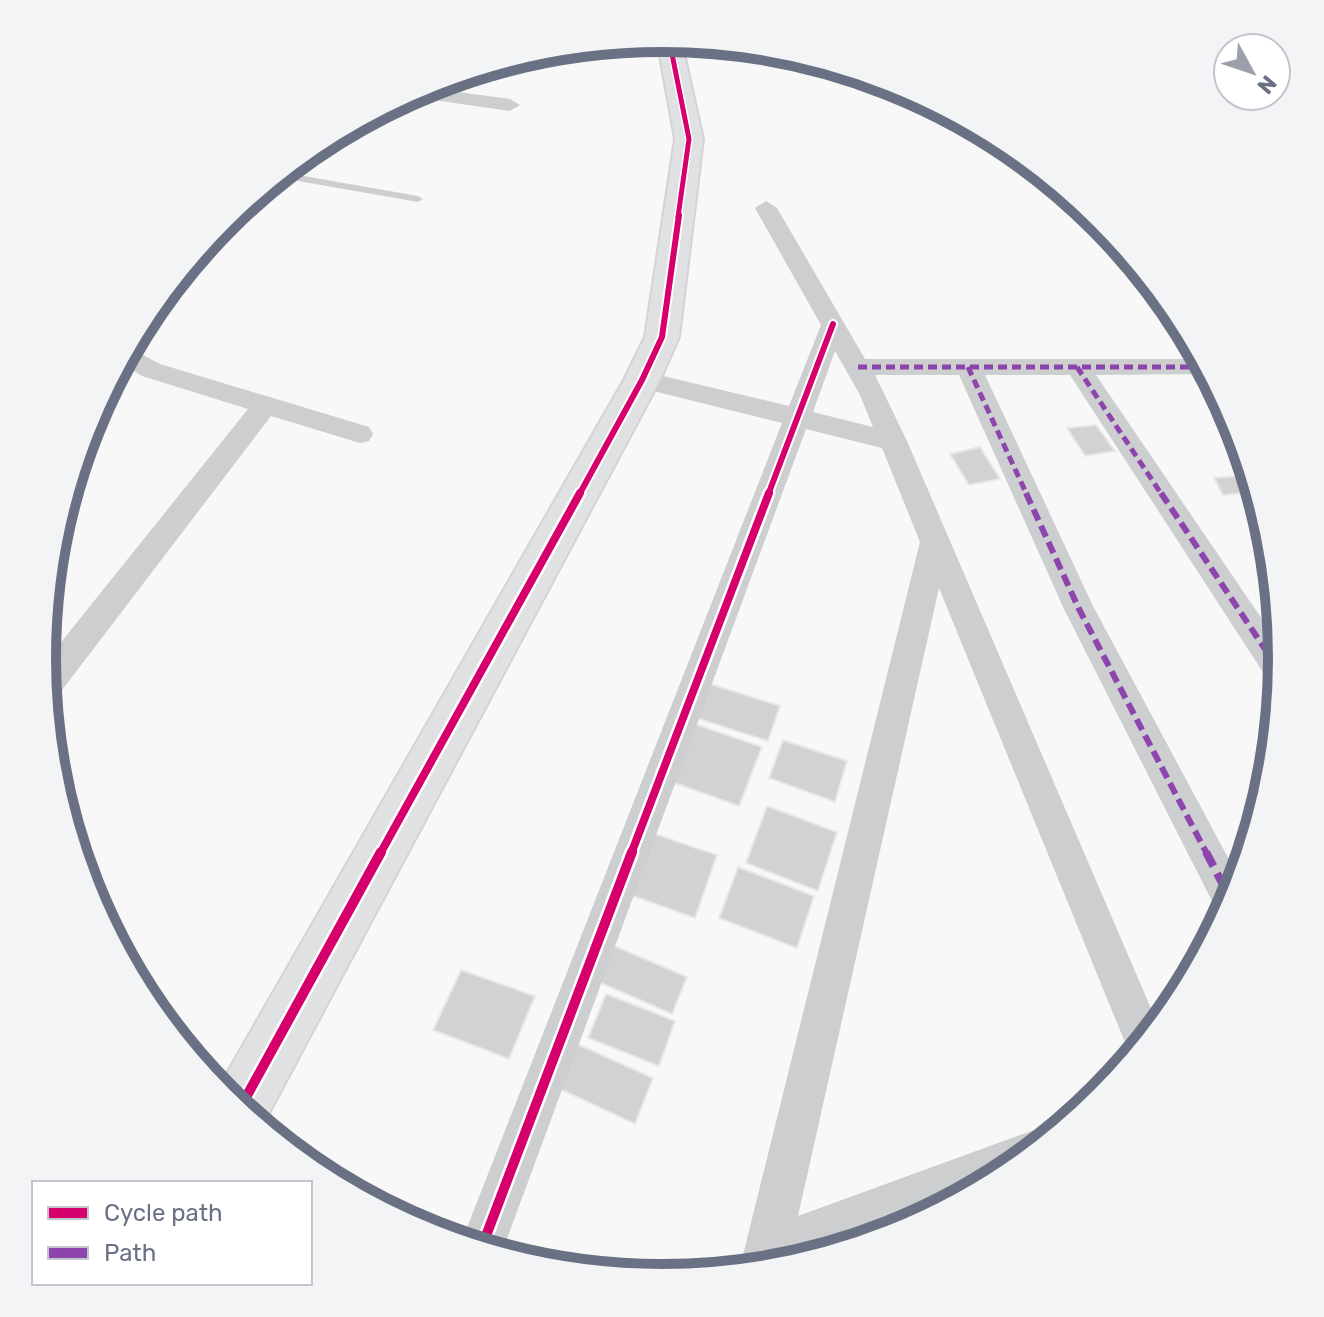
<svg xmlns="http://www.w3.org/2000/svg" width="1324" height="1317" viewBox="0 0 1324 1317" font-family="Rubik,sans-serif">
  <rect width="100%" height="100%" fill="#f8f8f8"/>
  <!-- building -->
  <path fill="#d2d2d3" stroke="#e8e8e7" stroke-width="2" d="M1096 425 1115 451 1085 456 1067 428Z
    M980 447 1000 479 969 485 950 454Z
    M1252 475 1257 492 1223 495 1214 478Z
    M704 682 780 706 768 741 690 716Z
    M692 723 762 747 739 806 666 780Z
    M783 740 847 761 835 802 769 778Z
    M767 806 837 832 818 891 746 863Z
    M646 831 717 855 695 918 622 892Z
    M738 867 814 896 797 948 719 918Z
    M603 941 687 977 672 1014 587 977Z
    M461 970 535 996 509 1059 433 1030Z
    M606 994 675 1021 659 1066 588 1038Z
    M568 1040 653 1078 635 1124 549 1084Z"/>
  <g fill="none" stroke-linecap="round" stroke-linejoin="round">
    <!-- secondary casing -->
    <g stroke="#d4d4d6" stroke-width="4">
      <path id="secondary" d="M657 39 681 40 703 139 679 337 660 380 261 1128 223 1097 218 1089 624 380 645 337 675 139Z"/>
    </g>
    <!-- lane -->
    <path fill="#cdcecf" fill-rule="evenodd" d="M281 172 418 196 423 199 418 202 275 177Z"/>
    <!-- street -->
    <path fill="#cdcecf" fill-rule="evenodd" d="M421 87 510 99 520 105 510 111 405 96Z
      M766 201 777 208 865 359H1202L1210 374 1096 375 1281 647 1280 686 1270 683 1070 375H985L1093 606 1240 880 1224 917 1219 915 1064 609 959 375H875L907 441 1159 1027 1131 1057 939 588 798 1216 1034 1130 1050 1139 1006 1175 949 1205 786 1266 742 1271 740 1267 920 542 882 448 806 429 501 1255 461 1243 782 423 633 386 629 380 633 374 642 371 789 406 821 325 755 208ZM835 351 860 395 873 427 813 412Z
      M128 347 160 364 369 427 373 434 369 441 360 443 271 416 56 698 46 701 42 666 248 409 142 376 120 362Z"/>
    <!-- secondary -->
    <use href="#secondary" fill="#e0e1e2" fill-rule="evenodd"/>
    <!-- quiet-far2 -->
    <path stroke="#8e44ad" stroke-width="5" stroke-dasharray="9 5" stroke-linecap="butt" d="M858 367H1207
      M968 367 1027 495
      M1077 367 1162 495"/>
    <!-- quiet-far1 -->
    <path stroke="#8e44ad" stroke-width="6" stroke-dasharray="12 6" stroke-linecap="butt" d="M1026 493 1079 609 1207 854
      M1161 493 1281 673"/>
    <!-- quiet -->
    <path stroke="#8e44ad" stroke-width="8" stroke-dasharray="16 8" stroke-linecap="butt" d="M1206 852 1232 902"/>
    <!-- cycleway-far3 casing -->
    <g stroke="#fff" stroke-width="8">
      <path id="cycleway-far3" d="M669 39 689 139 678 217"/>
    </g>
    <!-- cycleway-far2 casing -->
    <g stroke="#fff" stroke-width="10">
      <path id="cycleway-far2" d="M579 495 642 380 662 337 679 215
        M768 495 833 324"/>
    </g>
    <!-- cycleway-far1 casing -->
    <g stroke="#fff" stroke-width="13">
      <path id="cycleway-far1" d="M380 854 580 493
        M631 854 769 493"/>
    </g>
    <!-- cycleway casing -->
    <g stroke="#fff" stroke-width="15">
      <path id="cycleway" d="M239 1110 381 852
        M481 1249 632 852"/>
    </g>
    <!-- cycleway-far3 -->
    <use href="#cycleway-far3" stroke="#d6006c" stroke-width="5"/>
    <!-- cycleway-far2 -->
    <use href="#cycleway-far2" stroke="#d6006c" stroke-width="6"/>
    <!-- cycleway-far1 -->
    <use href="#cycleway-far1" stroke="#d6006c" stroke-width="8"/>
    <!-- cycleway -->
    <use href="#cycleway" stroke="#d6006c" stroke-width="10"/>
  </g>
  <!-- crop -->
  <path d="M0 0H1324V1317H0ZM56 658a606 606 0 1 1 1212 0a606 606 0 1 1-1212 0Z" fill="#f3f4f5" fill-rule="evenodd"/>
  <path fill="none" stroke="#6b7184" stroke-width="10" d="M56 658a606 606 0 1 1 1212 0a606 606 0 1 1-1212 0Z"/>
  <!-- legend -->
  <rect x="32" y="1181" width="280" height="104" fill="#ffffff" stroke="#c4c6ce" stroke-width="2"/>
  <rect x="48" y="1207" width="40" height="12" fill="#d6006c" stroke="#c4c6ce" stroke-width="2"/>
  <text x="104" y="1221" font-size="24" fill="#6b7184">Cycle path</text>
  <rect x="48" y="1247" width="40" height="12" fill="#8e44ad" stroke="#c4c6ce" stroke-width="2"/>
  <text x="104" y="1261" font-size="24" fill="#6b7184">Path</text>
  <!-- north arrow -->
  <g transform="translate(1252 72) rotate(130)"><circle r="38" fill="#ffffff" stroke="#c4c6ce" stroke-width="2"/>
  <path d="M0-6L14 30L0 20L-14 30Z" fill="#9ca0ad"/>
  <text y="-12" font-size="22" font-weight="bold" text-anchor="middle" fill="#6b7184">N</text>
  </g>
</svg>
